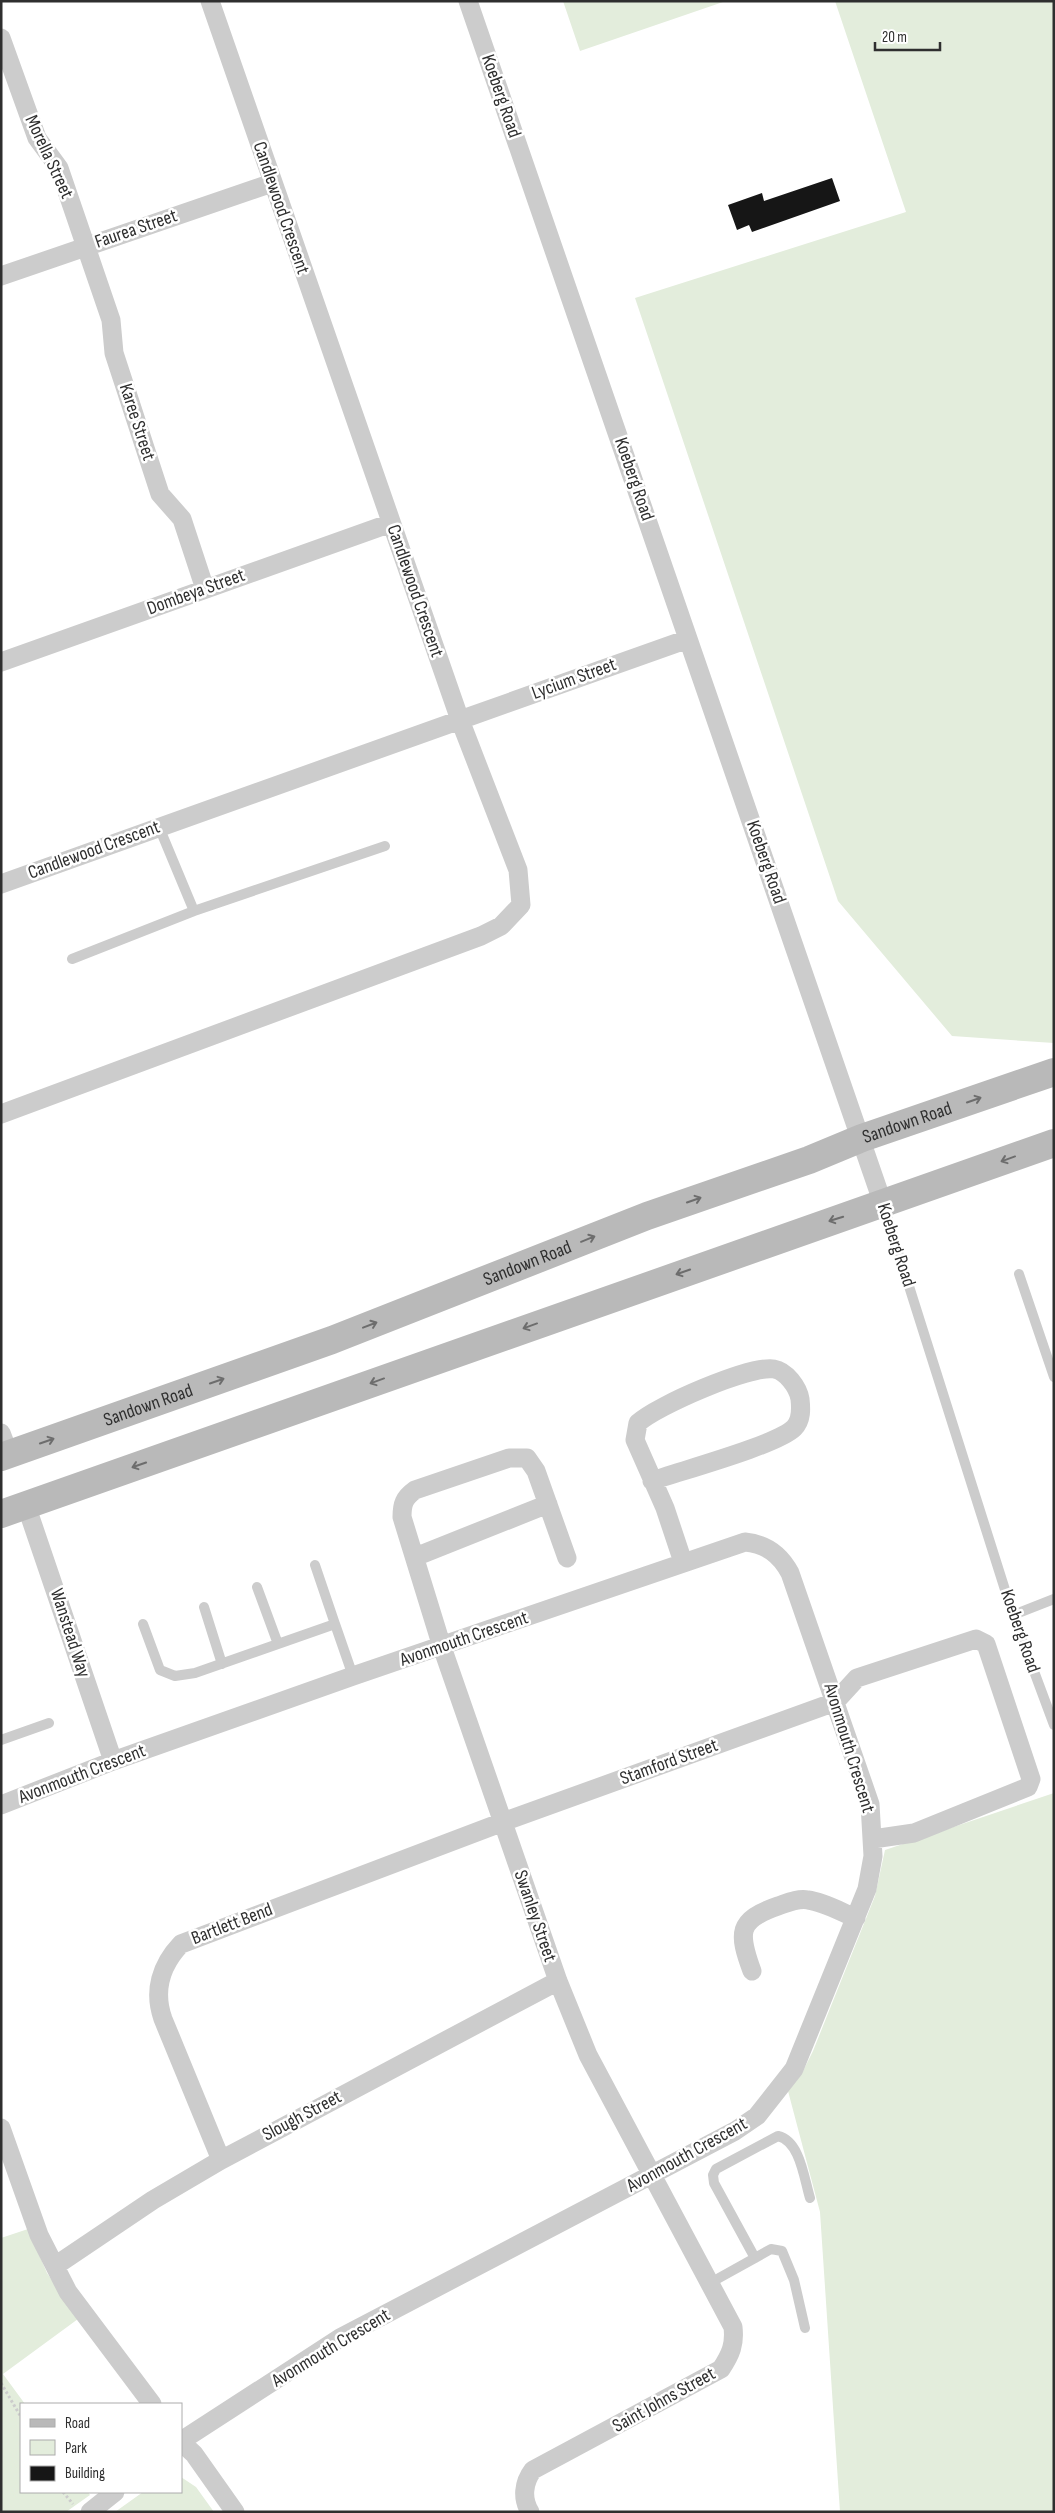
<svg xmlns="http://www.w3.org/2000/svg" width="1055" height="2513" viewBox="0 0 1055 2513" font-family="'Sofia Sans Condensed',sans-serif">
  <rect width="100%" height="100%" fill="#fff"/>
  <!-- green -->
  <path fill="#e3eddc" d="M563 1H726L580 51Z
    M835 1H1054V1043L952 1036 838 901 635 298 906 212Z
    M1054 1793V2512H840L820 2212 788 2091 803 2071 813 2051 875 1896 885 1850Z
    M28 2229 47 2273 78 2319 3 2374 25 2404H21V2492H88L90 2495 66 2512H1V2238Z
    M181 2477 196 2487 214 2512H115L143 2492H181Z"/>
  <!-- building -->
  <path fill="#161616" d="M832 178 840 201 752 232 749 225 737 230 728 205 762 193 764 201Z"/>
  <g fill="none" stroke-linecap="round" stroke-linejoin="round">
    <!-- path -->
    <path stroke="#ccc" stroke-width="3" stroke-dasharray="2.5 2.5" stroke-linecap="butt" d="M1 2383 21 2417
      M63 2492 73 2504"/>
    <!-- lane -->
    <path stroke="#ccc" stroke-width="10" d="M159 827 194 911 385 846
      M72 959 194 911
      M883 1204 1013 1615 1054 1725
      M1019 1274 1054 1377
      M257 1587 278 1644
      M204 1607 222 1664
      M1013 1615 1054 1599
      M143 1624 160 1670 175 1676 195 1673 335 1624 315 1565
      M335 1624 353 1676
      M1 1740 49 1723
      M755 2258 714 2183 713 2175 716 2169 778 2136C800 2141 804 2178 810 2198
      M710 2283 771 2249 782 2251 794 2280 805 2328"/>
    <!-- street -->
    <path stroke="#ccc" stroke-width="19" d="M468 1 883 1204
      M1 38 37 138 59 168 111 320 114 353 160 494 182 519 205 589
      M1 276 272 183
      M1 662 391 523
      M1 884 460 720 210 1
      M1 1114 481 936 501 926 521 905 518 870 460 720 688 639
      M1 1433 9 1454
      M652 1481C680 1471 777 1445 794 1428 802 1420 801 1408 800 1399 798 1387 786 1371 774 1369 750 1365 656 1406 638 1423L635 1440 665 1508 683 1562
      M26 1505 113 1761
      M415 1557 548 1504
      M1 1805 113 1761 353 1676 745 1542C766 1544 780 1554 790 1573L870 1804 873 1856 867 1889 794 2069 757 2116 735 2131 340 2338 181 2441
      M752 1971C738 1933 737 1920 778 1906 787 1903 798 1898 808 1900 824 1902 841 1912 856 1918
      M1 2128 39 2235 68 2292 152 2404
      M221 2160 163 2019C153 1991 161 1965 181 1944L503 1822 835 1702 857 1678 976 1639 986 1644 1031 1779 1028 1787 914 1833 873 1839
      M55 2266 153 2200 221 2160 558 1981
      M181 2442 194 2454 235 2512
      M90 2512 115 2492
      M530 2512C522 2499 523 2483 533 2470L721 2369C731 2354 735 2344 733 2327L588 2055 558 1981 442 1647 402 1517C402 1504 404 1498 415 1490L509 1458H527L536 1471 567 1558"/>
    <!-- secondary -->
    <g stroke="#b9b9b9" stroke-width="28">
      <path id="s1" d="M1 1457 332 1340 647 1216 809 1160 862 1138 1054 1072"/>
      <path d="M1 1514 1054 1143"/>
    </g>
  </g>
  <!-- one-way arrows -->
  <defs><path id="oneway-shaft" d="M-6 0H5M1.5-3L5.5 0L1.5 3" fill="none" stroke-width="1.6" stroke-linecap="round" stroke-linejoin="round" transform="scale(1.25)"/></defs>
  <g stroke="#6d6d6d">
    <use href="#oneway-shaft" transform="translate(974 1100) rotate(-19)"/>
    <use href="#oneway-shaft" transform="translate(1008 1159) rotate(160)"/>
    <use href="#oneway-shaft" transform="translate(694 1200) rotate(-19)"/>
    <use href="#oneway-shaft" transform="translate(836 1219) rotate(163)"/>
    <use href="#oneway-shaft" transform="translate(588 1239) rotate(-22)"/>
    <use href="#oneway-shaft" transform="translate(683 1272) rotate(161)"/>
    <use href="#oneway-shaft" transform="translate(370 1325) rotate(-21)"/>
    <use href="#oneway-shaft" transform="translate(530 1326) rotate(160)"/>
    <use href="#oneway-shaft" transform="translate(217 1381) rotate(-19)"/>
    <use href="#oneway-shaft" transform="translate(377 1381) rotate(160)"/>
    <use href="#oneway-shaft" transform="translate(47 1441) rotate(-19)"/>
    <use href="#oneway-shaft" transform="translate(139 1465) rotate(161)"/>
  </g>
  <g text-anchor="middle" dominant-baseline="central" stroke-width="5" stroke-linejoin="round" paint-order="stroke">
    <!-- street labels -->
    <g font-size="19" fill="#2f2f2f" stroke="#fff">
      <text transform="translate(501 96) rotate(71)">Koeberg Road</text>
      <text transform="translate(49 157) rotate(65)">Morella Street</text>
      <text transform="translate(281 208) rotate(71)">Candlewood Crescent</text>
      <text transform="translate(136 229) rotate(-19)">Faurea Street</text>
      <text transform="translate(137 422) rotate(72)">Karee Street</text>
      <text transform="translate(634 479) rotate(71)">Koeberg Road</text>
      <text transform="translate(415 591) rotate(71)">Candlewood Crescent</text>
      <text transform="translate(196 592) rotate(-20)">Dombeya Street</text>
      <text transform="translate(574 679) rotate(-20)">Lycium Street</text>
      <text transform="translate(94 850) rotate(-20)">Candlewood Crescent</text>
      <text transform="translate(766 862) rotate(71)">Koeberg Road</text>
      <text stroke="none"><textPath href="#s1" startOffset="966">Sandown Road</textPath></text>
      <text transform="translate(896 1245) rotate(72)">Koeberg Road</text>
      <text stroke="none"><textPath href="#s1" startOffset="561">Sandown Road</textPath></text>
      <text stroke="none"><textPath href="#s1" startOffset="156">Sandown Road</textPath></text>
      <text transform="translate(1020 1631) rotate(71)">Koeberg Road</text>
      <text transform="translate(70 1633) rotate(72)">Wanstead Way</text>
      <text transform="translate(464 1639) rotate(-19)">Avonmouth Crescent</text>
      <text transform="translate(849 1748) rotate(73)">Avonmouth Crescent</text>
      <text transform="translate(669 1762) rotate(-20)">Stamford Street</text>
      <text transform="translate(82 1774) rotate(-21)">Avonmouth Crescent</text>
      <text transform="translate(535 1916) rotate(71)">Swanley Street</text>
      <text transform="translate(232 1924) rotate(-21)">Bartlett Bend</text>
      <text transform="translate(302 2116) rotate(-28)">Slough Street</text>
      <text transform="translate(687 2155) rotate(-29)">Avonmouth Crescent</text>
      <text transform="translate(331 2348) rotate(-31)">Avonmouth Crescent</text>
      <text transform="translate(664 2400) rotate(-29)">Saint Johns Street</text>
    </g>
  </g>
  <!-- border -->
  <rect width="1055" height="2513" fill="none" stroke="#2f2f2f" stroke-width="5"/>
  <!-- legend -->
  <rect x="20" y="2403" width="162" height="90" fill="#ffffff" stroke="#acacac"/>
  <rect x="30" y="2419" width="25" height="8" fill="#b9b9b9" stroke="#acacac"/>
  <text x="65" y="2428" font-size="15" fill="#2f2f2f">Road</text>
  <rect x="30" y="2440" width="25" height="15" fill="#e3eddc" stroke="#acacac"/>
  <text x="65" y="2453" font-size="15" fill="#2f2f2f">Park</text>
  <rect x="30" y="2466" width="25" height="15" fill="#161616" stroke="#acacac"/>
  <text x="65" y="2478" font-size="15" fill="#2f2f2f">Building</text>
  <!-- scale -->
  <path d="M875 42v8h65v-8" fill="none" stroke="#2f2f2f" stroke-width="2.5"/>
  <text x="882" y="42" font-size="15" fill="#2f2f2f" stroke="#ffffff" stroke-width="4" paint-order="stroke">20 m</text>
</svg>
